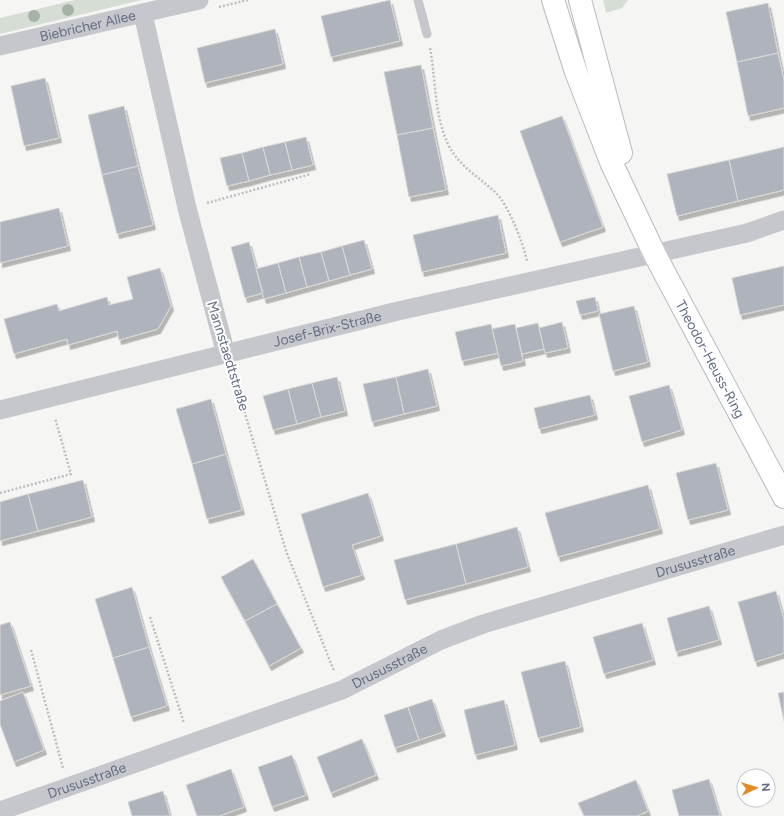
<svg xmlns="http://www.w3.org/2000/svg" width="784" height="816" viewBox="0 0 784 816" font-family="Figtree,sans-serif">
  <defs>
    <filter id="shadow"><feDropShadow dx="2.5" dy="4.5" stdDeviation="0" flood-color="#0004"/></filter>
  </defs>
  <rect width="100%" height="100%" fill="#f5f6f3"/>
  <!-- green -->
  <path fill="#d5ddd4" d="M75 0H142L0 34V18Z
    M603 0H628L622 8 606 13Z"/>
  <!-- building -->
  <path fill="#afb3bb" stroke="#d7d7d5" filter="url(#shadow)" d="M390 0 400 41 331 57 321 16Z
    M768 3 778 53 737 62 726 12Z
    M275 29 283 64 205 83 197 48Z
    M778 53 784 81V108L748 116 737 62Z
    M421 65 433 128 397 135 384 72Z
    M45 78 59 138 24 146 11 86Z
    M124 106 138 166 102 175 88 115Z
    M562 116 603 227 560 242 520 131Z
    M433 128 446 190 409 197 397 135Z
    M306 137 313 165 292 170 285 142Z
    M285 142 292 170 270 175 263 147Z
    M263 147 270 175 249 181 242 153Z
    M784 147V190L738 201 729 160Z
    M242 153 249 181 227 186 220 158Z
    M729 160 738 201 677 216 667 174Z
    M138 166 153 225 117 234 102 175Z
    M59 208 68 246 0 263V222Z
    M498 215 506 253 422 272 413 235Z
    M364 240 372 269 350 275 342 246Z
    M249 242 263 293 245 298 231 247Z
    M342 246 350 275 329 281 321 252Z
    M321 252 329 281 307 287 299 257Z
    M299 257 307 287 286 293 278 263Z
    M278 263 286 293 264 299 256 269Z
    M784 266V305L740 315 732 278Z
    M160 268 171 306 158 329 119 340 117 331 68 345 67 339 14 354 4 319 57 304 59 311 107 297 109 305 133 299 127 277Z
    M595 297 598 311 580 315 576 301Z
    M634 306 648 362 613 371 599 314Z
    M562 322 568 348 545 353 539 328Z
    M538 323 544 349 522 354 516 328Z
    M491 324 498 353 462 361 455 332Z
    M515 324 523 361 501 366 492 329Z
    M428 369 437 406 404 414 396 377Z
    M337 377 345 411 321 417 312 383Z
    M396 377 404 414 372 422 363 384Z
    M312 383 321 417 297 424 288 389Z
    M669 385 682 430 642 442 629 396Z
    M288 389 297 424 273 430 263 396Z
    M590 395 595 415 539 429 534 408Z
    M211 399 226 454 192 464 176 409Z
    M226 454 242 510 207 519 192 464Z
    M716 463 728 510 688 520 676 473Z
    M83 480 92 517 38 531 28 494Z
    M648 485 660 529 558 557 545 513Z
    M368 493 381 536 352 545 362 575 323 587 301 514Z
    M28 494 38 531 0 541V502Z
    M517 527 528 567 466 584 456 544Z
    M456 544 466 584 405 600 394 560Z
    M253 559 277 604 245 621 221 577Z
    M132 587 149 647 113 658 95 599Z
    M776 591 784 620V653L755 662 738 602Z
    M277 604 301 648 269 666 245 621Z
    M709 606 719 640 676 652 667 618Z
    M10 622 31 686 0 695V625Z
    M642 623 653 660 604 674 593 637Z
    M149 647 167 706 131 717 113 658Z
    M565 661 581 727 538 738 521 672Z
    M23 692 44 750 14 762 0 724V701Z
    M784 692V721L778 693Z
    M432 699 443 732 419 740 408 707Z
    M504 700 515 745 475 755 464 710Z
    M408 707 419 740 395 748 384 715Z
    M362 739 376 775 331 793 317 757Z
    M292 755 306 795 272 807 258 767Z
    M231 769 244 807 219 816H197L186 785Z
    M709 779 720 816H679L672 790Z
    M636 780 648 811 637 816H584L578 803Z
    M163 791 170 816H132L128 802Z"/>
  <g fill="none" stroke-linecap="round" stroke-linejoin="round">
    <!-- primary casing -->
    <g stroke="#b8babf" stroke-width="24">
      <g id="primary">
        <path id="s4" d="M553 0 576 72 611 162 655 255 784 497"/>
        <path d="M580 0 621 153"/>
      </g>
    </g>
    <!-- path -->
    <path stroke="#bdbec1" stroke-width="2.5" stroke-dasharray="2 2" stroke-linecap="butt" d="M219 7 248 0
      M430 48C436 80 434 116 449 146 460 167 479 177 496 193 509 206 523 243 527 261
      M207 203 311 174
      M233 373 286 551 334 671
      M0 493 71 474 55 418
      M150 617 184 723
      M31 650 63 768"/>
    <!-- service -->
    <path stroke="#c6c7cc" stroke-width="9" d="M418 0 427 34"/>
    <!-- minor -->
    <g stroke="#c6c7cc" stroke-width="19">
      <path d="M143 14 187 208 226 354"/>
      <path id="s1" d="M0 46 199 0"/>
      <path id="s2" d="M0 410 398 311 747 233 784 220"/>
      <path id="s3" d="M0 811 342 690 441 640 483 624 784 535"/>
    </g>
    <!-- primary -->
    <use href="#primary" stroke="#fff" stroke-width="22"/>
  </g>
  <!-- trees -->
  <g fill="#a5b2a5">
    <circle cx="68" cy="10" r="6"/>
    <circle cx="34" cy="16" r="6"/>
  </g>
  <g text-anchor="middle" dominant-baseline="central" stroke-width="4" stroke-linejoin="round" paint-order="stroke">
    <!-- street labels -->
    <g font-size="14" fill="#656d84" stroke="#fff">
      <text stroke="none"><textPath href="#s1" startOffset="90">Biebricher Allee</textPath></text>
      <text stroke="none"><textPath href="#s2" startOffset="337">Josef-Brix-Straße</textPath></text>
      <text transform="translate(228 356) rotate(73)">Mannstaedtstraße</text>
      <text stroke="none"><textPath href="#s4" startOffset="393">Theodor-Heuss-Ring</textPath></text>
      <text stroke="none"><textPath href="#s3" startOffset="740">Drususstraße</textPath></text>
      <text stroke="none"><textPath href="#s3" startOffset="416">Drususstraße</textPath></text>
      <text stroke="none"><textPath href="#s3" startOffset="92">Drususstraße</textPath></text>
    </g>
  </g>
  <!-- north arrow -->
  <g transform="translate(756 788) rotate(86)"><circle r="19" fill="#ffffff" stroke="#c1c5ce"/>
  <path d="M0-3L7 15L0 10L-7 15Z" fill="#e38c26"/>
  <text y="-6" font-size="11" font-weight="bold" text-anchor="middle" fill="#656d84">N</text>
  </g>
</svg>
